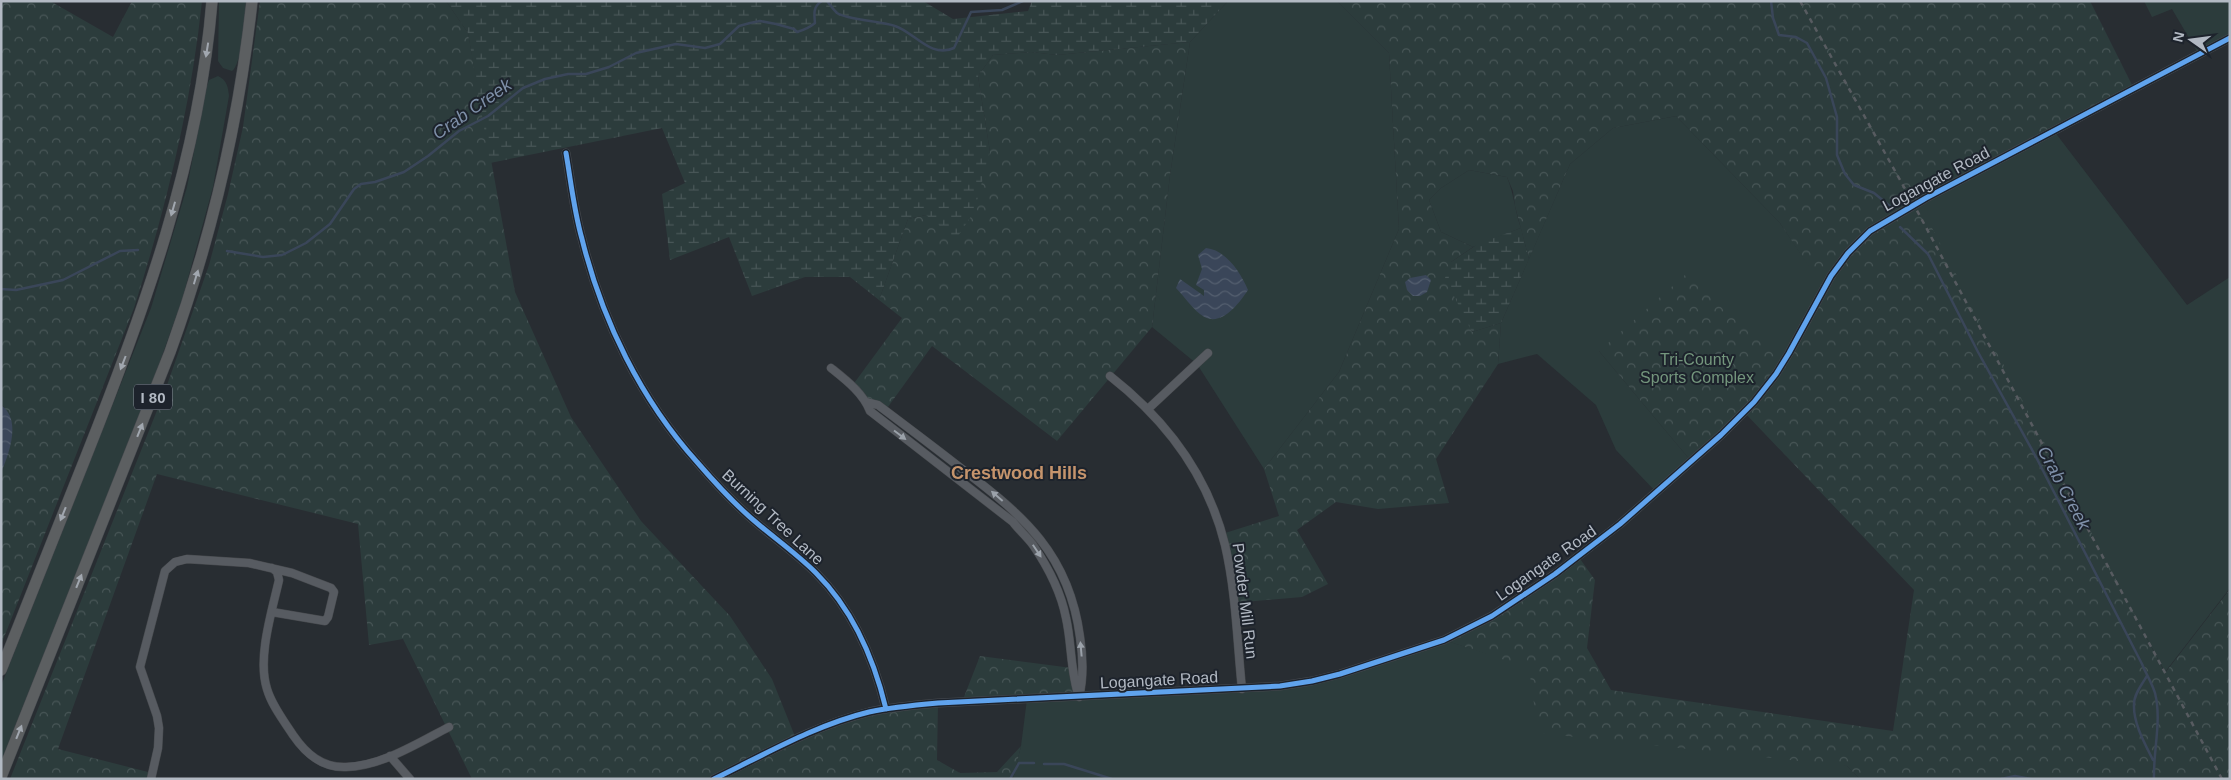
<svg xmlns="http://www.w3.org/2000/svg" width="2231" height="780" viewBox="0 0 2231 780" font-family="Helvetica,sans-serif">
  <defs>
    <pattern id="forest-crowns" width="20" height="18" patternUnits="userSpaceOnUse" patternTransform="scale(1.25)"><rect width="20" height="18" fill="#2c3c3c"/><path d="M2 6a3 3 0 1 1 6 0M12 15a3 3 0 1 1 6 0" fill="none" stroke="#485657"/></pattern>
    <pattern id="wetland-marsh" width="20" height="14" patternUnits="userSpaceOnUse" patternTransform="scale(1.25)"><rect width="20" height="14" fill="#2c3c3c"/><path d="M1 5h8M5 5V1M11 12h8M15 12V8" fill="none" stroke="#485657"/></pattern>
    <pattern id="water-waves" width="16" height="10" patternUnits="userSpaceOnUse" patternTransform="scale(1.25)"><rect width="16" height="10" fill="#3a4659"/><path d="M0 5q4-4 8 0t8 0" fill="none" stroke="#545f6f"/></pattern>
  </defs>
  <rect width="100%" height="100%" fill="#282d32"/>
  <!-- grass -->
  <path fill="#2c3c3c" d="M219 1H246C245 15 242 65 232 71L223 68 218 61Z
    M1228 1H1337L1389 53 1399 229 1339 372 1264 469 1197 364 1152 327 1170 175 1190 42Z
    M2144 1H2230V38L2199 55 2172 9 2152 17Z
    M218 76C227 80 228 87 229 96L213 187 182 300 153 381 1 761V686L151 308 187 187 207 86 209 80Z
    M1676 116 1780 223 1824 288 1785 360 1599 351 1691 461 1656 492 1616 450 1596 405 1537 354 1498 364 1501 323 1570 164 1613 128Z
    M2054 131 2187 305 2230 277V588L2165 672 1914 205Z
    M1469 170 1507 177C1514 194 1515 211 1521 228L1473 247 1441 232 1429 200 1441 188Z
    M1444 640 1847 766 1860 779H1013L1021 746 1027 699 1312 681Z"/>
  <!-- forest -->
  <path fill="url(#forest-crowns)" d="M1 1H50L113 37 132 1H202C191 106 166 208 134 308L1 645V473L8 452 4 407 1 405Z
    M260 1H446L468 33 515 292 571 417 641 521 730 616 772 679 796 739 868 712 938 703 937 760 960 773 997 772 1021 746 1013 779H472L403 639 369 645 358 524 157 474 58 749 152 773 151 779H10L166 388 209 265 228 194 243 127Z
    M1337 1H2090L2134 89 1919 203 2165 673 2230 589V779H1860L1847 766 1538 733 1529 668 1444 640 1464 630 1578 556 1595 580 1587 648 1611 690 1893 731 1914 590 1744 412 1691 461 1599 351 1685 275 1785 360 1823 288 1780 223 1676 116 1613 128 1570 164 1529 259 1515 206 1513 191 1507 177 1469 170 1441 188 1429 200 1441 232 1473 247 1451 262 1472 332 1501 323 1498 364 1436 459 1449 503 1378 509 1336 502 1297 530 1328 584 1302 597 1233 603 1222 534 1279 516 1264 469 1339 372 1399 229 1389 53Z
    M1190 42 1170 175 1152 327 1057 441 932 346 885 411 866 402 852 386 902 318 879 300 908 219 926 215 990 152 978 76 993 55 1031 52 1057 55Z
    M980 656 1072 668 1079 697 962 702Z"/>
  <!-- wetland -->
  <path fill="url(#wetland-marsh)" d="M446 1H923L953 19 1028 11 1032 1H1228L1190 42 1057 55 1031 52 993 55 978 76 990 152 974 212 956 239 926 215 908 219 879 300 850 277H805L752 296 729 237 670 260 662 194 685 183 662 128 490 163 468 33Z
    M1521 228 1529 259 1501 323 1472 332 1445 278 1451 262 1478 244Z"/>
  <!-- water -->
  <path fill="url(#water-waves)" d="M1206 248C1226 250 1241 273 1248 290 1238 305 1219 330 1200 314 1191 307 1184 296 1176 288L1180 279 1204 296V290L1196 285 1202 269 1198 255Z
    M1426 275 1431 280 1427 292 1420 296H1413L1407 290 1405 282 1410 278Z
    M1 405C22 420 9 453 1 473Z"/>
  <g fill="none" stroke-linecap="round" stroke-linejoin="round">
    <!-- stream -->
    <path stroke="#3a4659" stroke-width="2.5" d="M827 1C830 5 834 10 837 13 847 20 882 21 895 26 914 32 931 59 954 48L971 12 1002 10 1023 1
      M1771 1 1773 18 1779 35 1796 37 1807 43 1826 78 1837 117V155L1845 174 1854 185 1874 193 1891 207
      M1900 227 1928 254 1978 352 2036 457 2142 664C2146 674 2152 683 2155 693 2162 720 2153 751 2154 779
      M227 251 263 257 282 255 306 243 330 224 354 189 361 184 375 182 404 172 428 156 459 131 488 116 523 88 545 79 568 74H586L609 67 636 53 676 44 705 48 720 44 739 26 750 23 760 21 776 24 794 29 797 32C804 30 809 28 815 23 814 14 813 6 822 1
      M1 289 16 290 63 280 120 251 138 250
      M2147 676C2142 684 2134 694 2134 704 2133 723 2145 744 2153 760
      M1044 764H1064L1112 779
      M1010 779 1019 763H1034
      M2001 779 2015 776 2031 779
      M2053 779H2070"/>
    <!-- minor casing -->
    <g stroke="#46494d" stroke-width="9">
      <path id="minor" d="M566 153C571 182 574 211 582 239 602 320 641 400 697 462 716 484 736 506 758 524 777 540 798 555 816 573 853 610 874 659 886 709
        M831 368C846 380 863 393 870 411L1013 522C1019 530 1027 537 1033 545 1048 567 1061 592 1066 618 1072 644 1070 671 1079 697
        M1110 376C1166 420 1208 475 1225 545 1236 592 1237 641 1242 689
        M866 402 878 405C906 426 934 447 962 469 1024 516 1069 554 1080 637 1083 657 1084 677 1079 697
        M1148 409 1208 353
        M272 568 277 572 279 580C272 611 257 658 267 689 272 706 284 721 293 735 306 754 322 768 346 767 382 766 418 743 449 727
        M390 756 410 779
        M151 779 158 748 159 728 157 716 140 667 165 571 175 562 187 559 249 563 292 573 331 588 334 592 328 617 325 621 272 612
        M714 779C764 755 815 725 869 712 892 707 915 705 938 703L1280 686 1312 681 1340 674 1444 640 1492 616 1555 574 1620 524 1721 435 1754 402 1776 374 1789 353 1831 276 1848 253 1870 231 1926 198 2230 38"/>
    </g>
    <!-- highway casing -->
    <g stroke="#45494e" stroke-width="12">
      <path id="highway" d="M1 670C29 600 57 529 85 459 144 311 199 161 212 1
        M1 777 170 352C211 239 239 121 252 1"/>
    </g>
    <!-- minor -->
    <use href="#minor" stroke="#575b61" stroke-width="8"/>
    <!-- highway -->
    <use href="#highway" stroke="#5c5f61" stroke-width="11"/>
    <!-- rail -->
    <path stroke="#575b60" stroke-width="2.5" stroke-dasharray="5 5" stroke-linecap="butt" d="M1800 1 1914 205 2222 779"/>
    <!-- cycleway casing -->
    <g stroke="#1d232c" stroke-width="8">
      <path id="cycleway" d="M566 153C571 182 574 211 582 239 602 320 641 400 697 462 716 484 736 506 758 524 777 540 798 555 816 573 853 610 874 659 886 709
        M714 779C764 755 815 725 869 712 892 707 915 705 938 703L1280 686 1312 681 1340 674 1444 640 1492 616 1555 574 1620 524 1721 435 1754 402 1776 374 1789 353 1831 276 1848 253 1870 231 1926 198 2230 38"/>
    </g>
    <!-- cycleway -->
    <use href="#cycleway" stroke="#60a3ed" stroke-width="5"/>
  </g>
  <!-- one-way arrows -->
  <defs><path id="oneway-solid" d="M-6-.8H1V-3.2L6.5 0L1 3.2V.8H-6Z" transform="scale(1.25)"/></defs>
  <g fill="#a1a7af">
    <use href="#oneway-solid" transform="translate(207 50) rotate(99)"/>
    <use href="#oneway-solid" transform="translate(173 209) rotate(106)"/>
    <use href="#oneway-solid" transform="translate(196 277) rotate(-73)"/>
    <use href="#oneway-solid" transform="translate(123 363) rotate(111)"/>
    <use href="#oneway-solid" transform="translate(140 430) rotate(-68)"/>
    <use href="#oneway-solid" transform="translate(63 514) rotate(112)"/>
    <use href="#oneway-solid" transform="translate(79 581) rotate(-68)"/>
    <use href="#oneway-solid" transform="translate(19 732) rotate(-68)"/>
  </g>
  <g fill="#9ba2aa">
    <use href="#oneway-solid" transform="translate(900 435) rotate(37)"/>
    <use href="#oneway-solid" transform="translate(997 496) rotate(-139)"/>
    <use href="#oneway-solid" transform="translate(1037 551) rotate(56)"/>
    <use href="#oneway-solid" transform="translate(1081 649) rotate(-95)"/>
  </g>
  <g text-anchor="middle" dominant-baseline="central" stroke-width="4" stroke-linejoin="round" paint-order="stroke">
    <!-- shield labels -->
    <rect fill="#1d232c" stroke="#858c96" stroke-width="1" x="134" y="384.5" width="38" height="25" rx="4"/>
    <g font-size="15" font-weight="bold" fill="#b2b9c3">
      <text x="153" y="397">I 80</text>
    </g>
    <!-- street labels -->
    <g font-size="16" fill="#b2b9c3" stroke="#1d232c">
      <text transform="translate(1936 179) rotate(-28)">Logangate Road</text>
      <text transform="translate(773 517) rotate(43)">Burning Tree Lane</text>
      <text transform="translate(1546 563) rotate(-35)">Logangate Road</text>
      <text transform="translate(1245 601) rotate(83)">Powder Mill Run</text>
      <text transform="translate(1159 680) rotate(-3)">Logangate Road</text>
    </g>
    <!-- park labels -->
    <g font-size="16" fill="#74967d" stroke="#1d232c">
      <text x="1697" y="359">Tri-County<tspan x="1697" dy="18">Sports Complex</tspan></text>
    </g>
    <!-- water labels -->
    <g font-size="18" font-style="italic" fill="#7e8fa8" stroke="#1d232c">
      <text transform="translate(472 109) rotate(-35)">Crab Creek</text>
      <text transform="translate(2064 488) rotate(62)">Crab Creek</text>
    </g>
    <!-- neighbourhood labels -->
    <g font-size="18" font-weight="bold" fill="#c5946c" stroke="#1d232c">
      <text x="1019" y="473">Crestwood Hills</text>
    </g>
  </g>
  <!-- border -->
  <rect width="2231" height="780" fill="none" stroke="#b2b9c3" stroke-width="5"/>
  <!-- north arrow -->
  <g transform="translate(2191 40) rotate(284)" stroke="#1d232c" stroke-width="4" paint-order="stroke">
  <path d="M0-4L9 19L0 12L-9 19Z" fill="#b2b9c3"/>
  <text y="-8" font-size="14" font-weight="bold" text-anchor="middle" fill="#b2b9c3">N</text>
  </g>
</svg>
